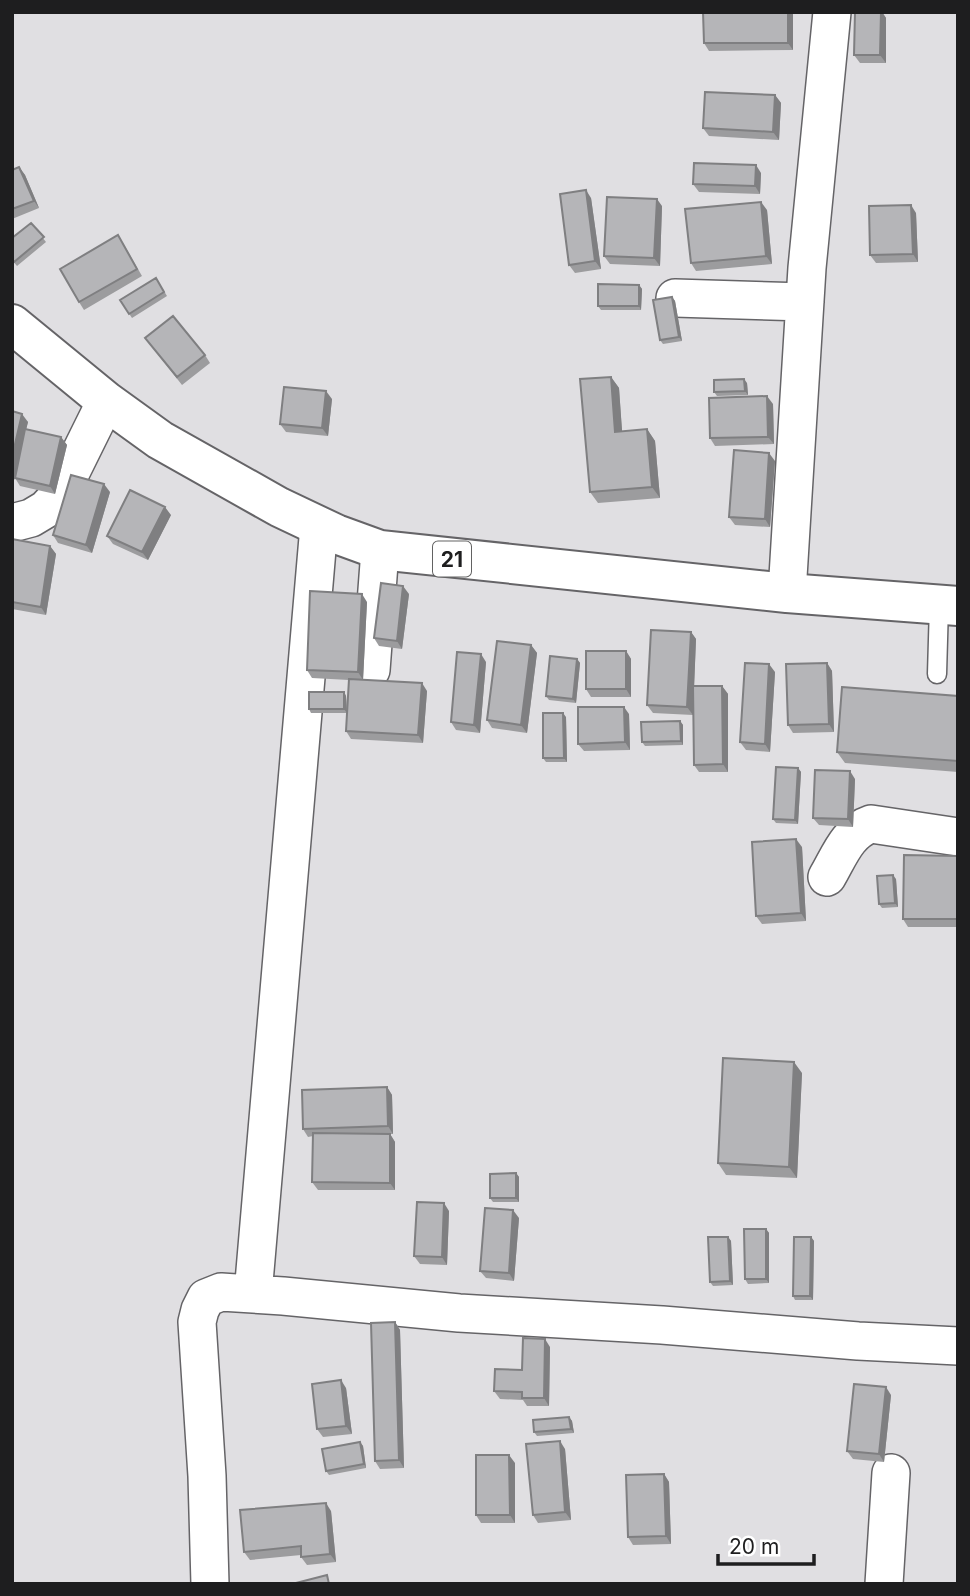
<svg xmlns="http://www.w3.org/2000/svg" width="970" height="1596" viewBox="0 0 970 1596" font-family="Inter,sans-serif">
  <rect width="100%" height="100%" fill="#e0dfe2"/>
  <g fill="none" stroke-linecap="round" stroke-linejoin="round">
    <!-- lane casing -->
    <g stroke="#656467" stroke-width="21">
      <path id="lane" d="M937 674 939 605"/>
    </g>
    <!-- street casing -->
    <g stroke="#656467" stroke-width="40">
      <path id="street" d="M675 298 805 302
        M12 523 31 518 46 509 60 494 106 401
        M787 593 807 268 832 12
        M371 670 380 550
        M827 877C839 857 847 832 871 824L958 837
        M253 1294 319 526
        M210 1584 207 1476 197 1322 200 1310 206 1298 221 1292 283 1296 459 1313 662 1325 858 1341 958 1346
        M884 1584 891 1473"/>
    </g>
    <!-- highway casing -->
    <g stroke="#656467" stroke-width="42">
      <path id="highway" d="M12 324 106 401 160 440 279 507 336 534 380 550 787 593 958 606"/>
    </g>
    <!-- lane -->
    <use href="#lane" stroke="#fff" stroke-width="18"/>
    <!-- street -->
    <use href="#street" stroke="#fff" stroke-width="37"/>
    <!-- highway -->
    <use href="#highway" stroke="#fff" stroke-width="38"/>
  </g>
  <!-- wall -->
  <path fill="#9c9c9e" d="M703 12H793V50L709 51 704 43Z
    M855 12H882L886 18V63H860L854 55Z
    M775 95 781 103 779 140 709 136 703 128Z
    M19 167 25 175 39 208 12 219V170Z
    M761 173 760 194 699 192 693 184Z
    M591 198 601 269 575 273 569 265Z
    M662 206 660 266 610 264 604 256Z
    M767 210 772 264 696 271 691 263Z
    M916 213 918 262 876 263 870 255Z
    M31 223 46 242 17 266 12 260Z
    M123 243 142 276 84 310 79 302Z
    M156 278 167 296 132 318 120 300Z
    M639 285 642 289 641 310H601L598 306Z
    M672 297 675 301 682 341 663 344 660 340Z
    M145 338 205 355 210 363 182 385Z
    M611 377 619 388 622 432 647 429 655 441 660 498 598 503 590 492Z
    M747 383 748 395 717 396 714 392Z
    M332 399 328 436 286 432 280 424Z
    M773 404 774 444 715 446 710 438Z
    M12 411 28 422 26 429 61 437 67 445 55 494 20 486 15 478 14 480H12Z
    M775 461 770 527 735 525 729 517Z
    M110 492 92 553 58 543 53 535Z
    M171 515 148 560 113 544 107 536Z
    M12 539 50 546 56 554 46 615 12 609Z
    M409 594 402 649 379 646 374 638Z
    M367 602 363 680 427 691 423 743 351 739 346 731 349 680 312 678 307 670Z
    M691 632 696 639 694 686H722L728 694V772H699L694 765 693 715 653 713 647 705Z
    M531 645 537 653 527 733 492 728 487 720Z
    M626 651 631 659V697H591L586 689Z
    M577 659 580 663 576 703 549 700 546 696Z
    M486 662 480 733 456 730 451 722Z
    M827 663 832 671 834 732 793 733 788 725Z
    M775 672 770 752 746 750 740 742Z
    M344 692 346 696 347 713H311L309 709Z
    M958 696V772L845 763 837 752Z
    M629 714 630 750 584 751 578 744Z
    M566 717 567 762H546L543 758Z
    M680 721 683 725V745L645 746 642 742Z
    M798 768 801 772 798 824 776 823 773 819Z
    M855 779 853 827 819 825 813 818Z
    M802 847 806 921 762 924 756 916Z
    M958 856V927H908L903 919Z
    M896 879 898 907 882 908 879 904Z
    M802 1073 797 1178 726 1175 718 1163Z
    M387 1087 392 1095 393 1134H390L395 1142V1190H318L312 1182 313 1136 308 1137 303 1129Z
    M516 1173 519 1177V1202H493L490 1198Z
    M449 1211 447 1265 420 1264 414 1256Z
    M519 1218 514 1281 486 1278 480 1271Z
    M766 1229 769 1233V1283L748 1284 745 1279Z
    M728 1237 731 1241 733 1285 713 1286 710 1282Z
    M811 1237 814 1241 813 1300H795L793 1296Z
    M395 1322 400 1330 404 1468 380 1469 375 1461Z
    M550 1347 549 1406H527L523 1400 500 1399 494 1391 522 1370Z
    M346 1388 352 1434 323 1437 317 1429Z
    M891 1395 884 1462 853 1459 847 1451Z
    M569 1417 572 1421 574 1433 537 1436 534 1432Z
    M360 1442 363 1446 366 1468 329 1475 326 1471Z
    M565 1449 571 1520 538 1523 533 1515Z
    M515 1463V1523H481L476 1515Z
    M664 1474 669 1482 671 1544 633 1545 628 1537Z
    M331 1511 336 1562 307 1565 301 1557V1555L250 1560 244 1552Z"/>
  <!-- shaded-wall -->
  <path fill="#7f7f81" d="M788 12H793V50L788 43Z
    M881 12H882L886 18V63L880 55Z
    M775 95 781 103 779 140 773 132Z
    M756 165 761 173 760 194 755 186Z
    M19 167 25 175 39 208 34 201Z
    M586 190 591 198 601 269 595 261Z
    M657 199 662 206 660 266 654 258Z
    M761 202 767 210 772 264 766 256Z
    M911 205 916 213 918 262 913 254Z
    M639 285 642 289 641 310 639 306Z
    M672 297 675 301 682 341 679 337Z
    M611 377 619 388 623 444 615 432Z
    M744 379 747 383 748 395 745 391Z
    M326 391 332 399 328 436 322 428Z
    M767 396 773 404 774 444 768 437Z
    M22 414 28 422 14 480 12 478V457Z
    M647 429 655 441 660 498 652 487Z
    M61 437 67 445 55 494 50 486Z
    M769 453 775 461 770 527 765 519Z
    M104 484 110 492 92 553 86 545Z
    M165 507 171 515 148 560 142 552Z
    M50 546 56 554 46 615 41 607Z
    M403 586 409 594 402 649 397 641Z
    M362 594 367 602 363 680 358 672Z
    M691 632 696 639 693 715 687 707Z
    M531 645 537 653 527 733 521 725Z
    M626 651 631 659V697L626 689Z
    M481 654 486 662 480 733 474 725Z
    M577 659 580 663 576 703 573 699Z
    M827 663 832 671 834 732 829 724Z
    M769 664 775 672 770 752 765 744Z
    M422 683 427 691 423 743 418 735Z
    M722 686 728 694V772L723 764Z
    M344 692 346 696 347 713 344 709Z
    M624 707 629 714 630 750 625 742Z
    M563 713 566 717 567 762 564 758Z
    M680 721 683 725V745L681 741Z
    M798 768 801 772 798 824 795 820Z
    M850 771 855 779 853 827 848 819Z
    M796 839 802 847 806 921 801 913Z
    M893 875 896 879 898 907 895 903Z
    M794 1062 802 1073 797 1178 789 1167Z
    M387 1087 392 1095 393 1134 388 1126Z
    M390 1134 395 1142V1190L390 1183Z
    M516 1173 519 1177V1202L516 1198Z
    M444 1203 449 1211 447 1265 442 1257Z
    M513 1210 519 1218 514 1281 509 1273Z
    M766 1229 769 1233V1283L766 1279Z
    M728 1237 731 1241 733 1285 730 1281Z
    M811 1237 814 1241 813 1300 810 1296Z
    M395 1322 400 1330 404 1468 399 1460Z
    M545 1339 550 1347 549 1406 544 1398Z
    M341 1380 346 1388 352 1434 346 1426Z
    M886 1387 891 1395 884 1462 879 1454Z
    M569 1417 572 1421 574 1433 571 1429Z
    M560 1441 565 1449 571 1520 565 1512Z
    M360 1442 363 1446 366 1468 364 1464Z
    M509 1455 515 1463V1523L510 1515Z
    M664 1474 669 1482 671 1544 666 1536Z
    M326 1503 331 1511 336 1562 330 1554Z"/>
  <!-- building -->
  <path fill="#b5b5b8" stroke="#7f7f81" stroke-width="2" d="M703 12H788V43H704Z
    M855 12H881L880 55H854Z
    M705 92 775 95 773 132 703 128Z
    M694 163 756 165 755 186 693 184Z
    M19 167 34 201 12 209V170Z
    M586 190 595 261 569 265 560 194Z
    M607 197 657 199 654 258 604 256Z
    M761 202 766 256 691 263 685 209Z
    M911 205 913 254 870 255 869 206Z
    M31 223 44 237 14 262 12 259V238Z
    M118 235 137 269 79 302 60 269Z
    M156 278 164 292 129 314 120 300Z
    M598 284 639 285V306H598Z
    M672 297 679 337 660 340 653 300Z
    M173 316 205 355 177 377 145 338Z
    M611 377 615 432 647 429 652 487 590 492 580 379Z
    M744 379 745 391 714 392V380Z
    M284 387 326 391 322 428 280 424Z
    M767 396 768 437 710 438 709 398Z
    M12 411 22 414 12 457Z
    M25 429 61 437 50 486 15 478Z
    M734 450 769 453 765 519 729 517Z
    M71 475 104 484 86 545 53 535Z
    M130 490 165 507 142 552 107 536Z
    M12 539 50 546 41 607 12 602Z
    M381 583 403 586 397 641 374 638Z
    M310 591 362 594 358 672 307 670Z
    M651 630 691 632 687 707 647 705Z
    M497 641 531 645 521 725 487 720Z
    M586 651H626V689H586Z
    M457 652 481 654 474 725 451 722Z
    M550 656 577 659 573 699 546 696Z
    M745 663 769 664 765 744 740 742Z
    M827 663 829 724 788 725 786 664Z
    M349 679 422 683 418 735 346 731Z
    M693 686H722L723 764 694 765Z
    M842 687 958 696V761L837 752Z
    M309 692H344V709H309Z
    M578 707H624L625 742 578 744Z
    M543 713H563L564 758H543Z
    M680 721 681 741 642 742 641 722Z
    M776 767 798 768 795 820 773 819Z
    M815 770 850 771 848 819 813 818Z
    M796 839 801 913 756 916 752 842Z
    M904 855 958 856V919H903Z
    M893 875 895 903 879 904 877 876Z
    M723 1058 794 1062 789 1167 718 1163Z
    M387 1087 388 1126 303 1129 302 1090Z
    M313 1133 390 1134V1183L312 1182Z
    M516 1173V1198H490V1174Z
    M417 1202 444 1203 442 1257 414 1256Z
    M485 1208 513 1210 509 1273 480 1271Z
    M744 1229H766V1279H745Z
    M708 1237H728L730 1281 710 1282Z
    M794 1237H811L810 1296H793Z
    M395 1322 399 1460 375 1461 371 1323Z
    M523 1338 545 1339 544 1398H522V1392L494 1391 495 1369 522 1370Z
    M341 1380 346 1426 317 1429 312 1384Z
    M854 1384 886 1387 879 1454 847 1451Z
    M569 1417 571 1429 534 1432 533 1420Z
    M560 1441 565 1512 533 1515 526 1444Z
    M360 1442 364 1464 326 1471 322 1449Z
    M476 1455H509L510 1515H476Z
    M664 1474 666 1536 628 1537 626 1475Z
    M326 1503 330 1554 301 1557V1546L244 1552 240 1510Z
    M327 1575 329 1584H292Z"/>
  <g text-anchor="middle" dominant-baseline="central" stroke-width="5" stroke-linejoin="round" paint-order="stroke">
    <!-- shield labels -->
    <rect fill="#fff" stroke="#626262" stroke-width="2" x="433" y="541.5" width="38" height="35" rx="5"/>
    <g font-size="21" font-weight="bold" fill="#1e1e1f">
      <text x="452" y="559">21</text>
    </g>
  </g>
  <!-- border -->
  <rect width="970" height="1596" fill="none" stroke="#1e1e1f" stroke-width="28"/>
  <!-- scale -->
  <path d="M718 1554v10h96v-10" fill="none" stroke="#1e1e1f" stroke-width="3.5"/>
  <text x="729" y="1554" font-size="21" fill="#1e1e1f" stroke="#ffffff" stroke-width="5" paint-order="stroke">20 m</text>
</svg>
